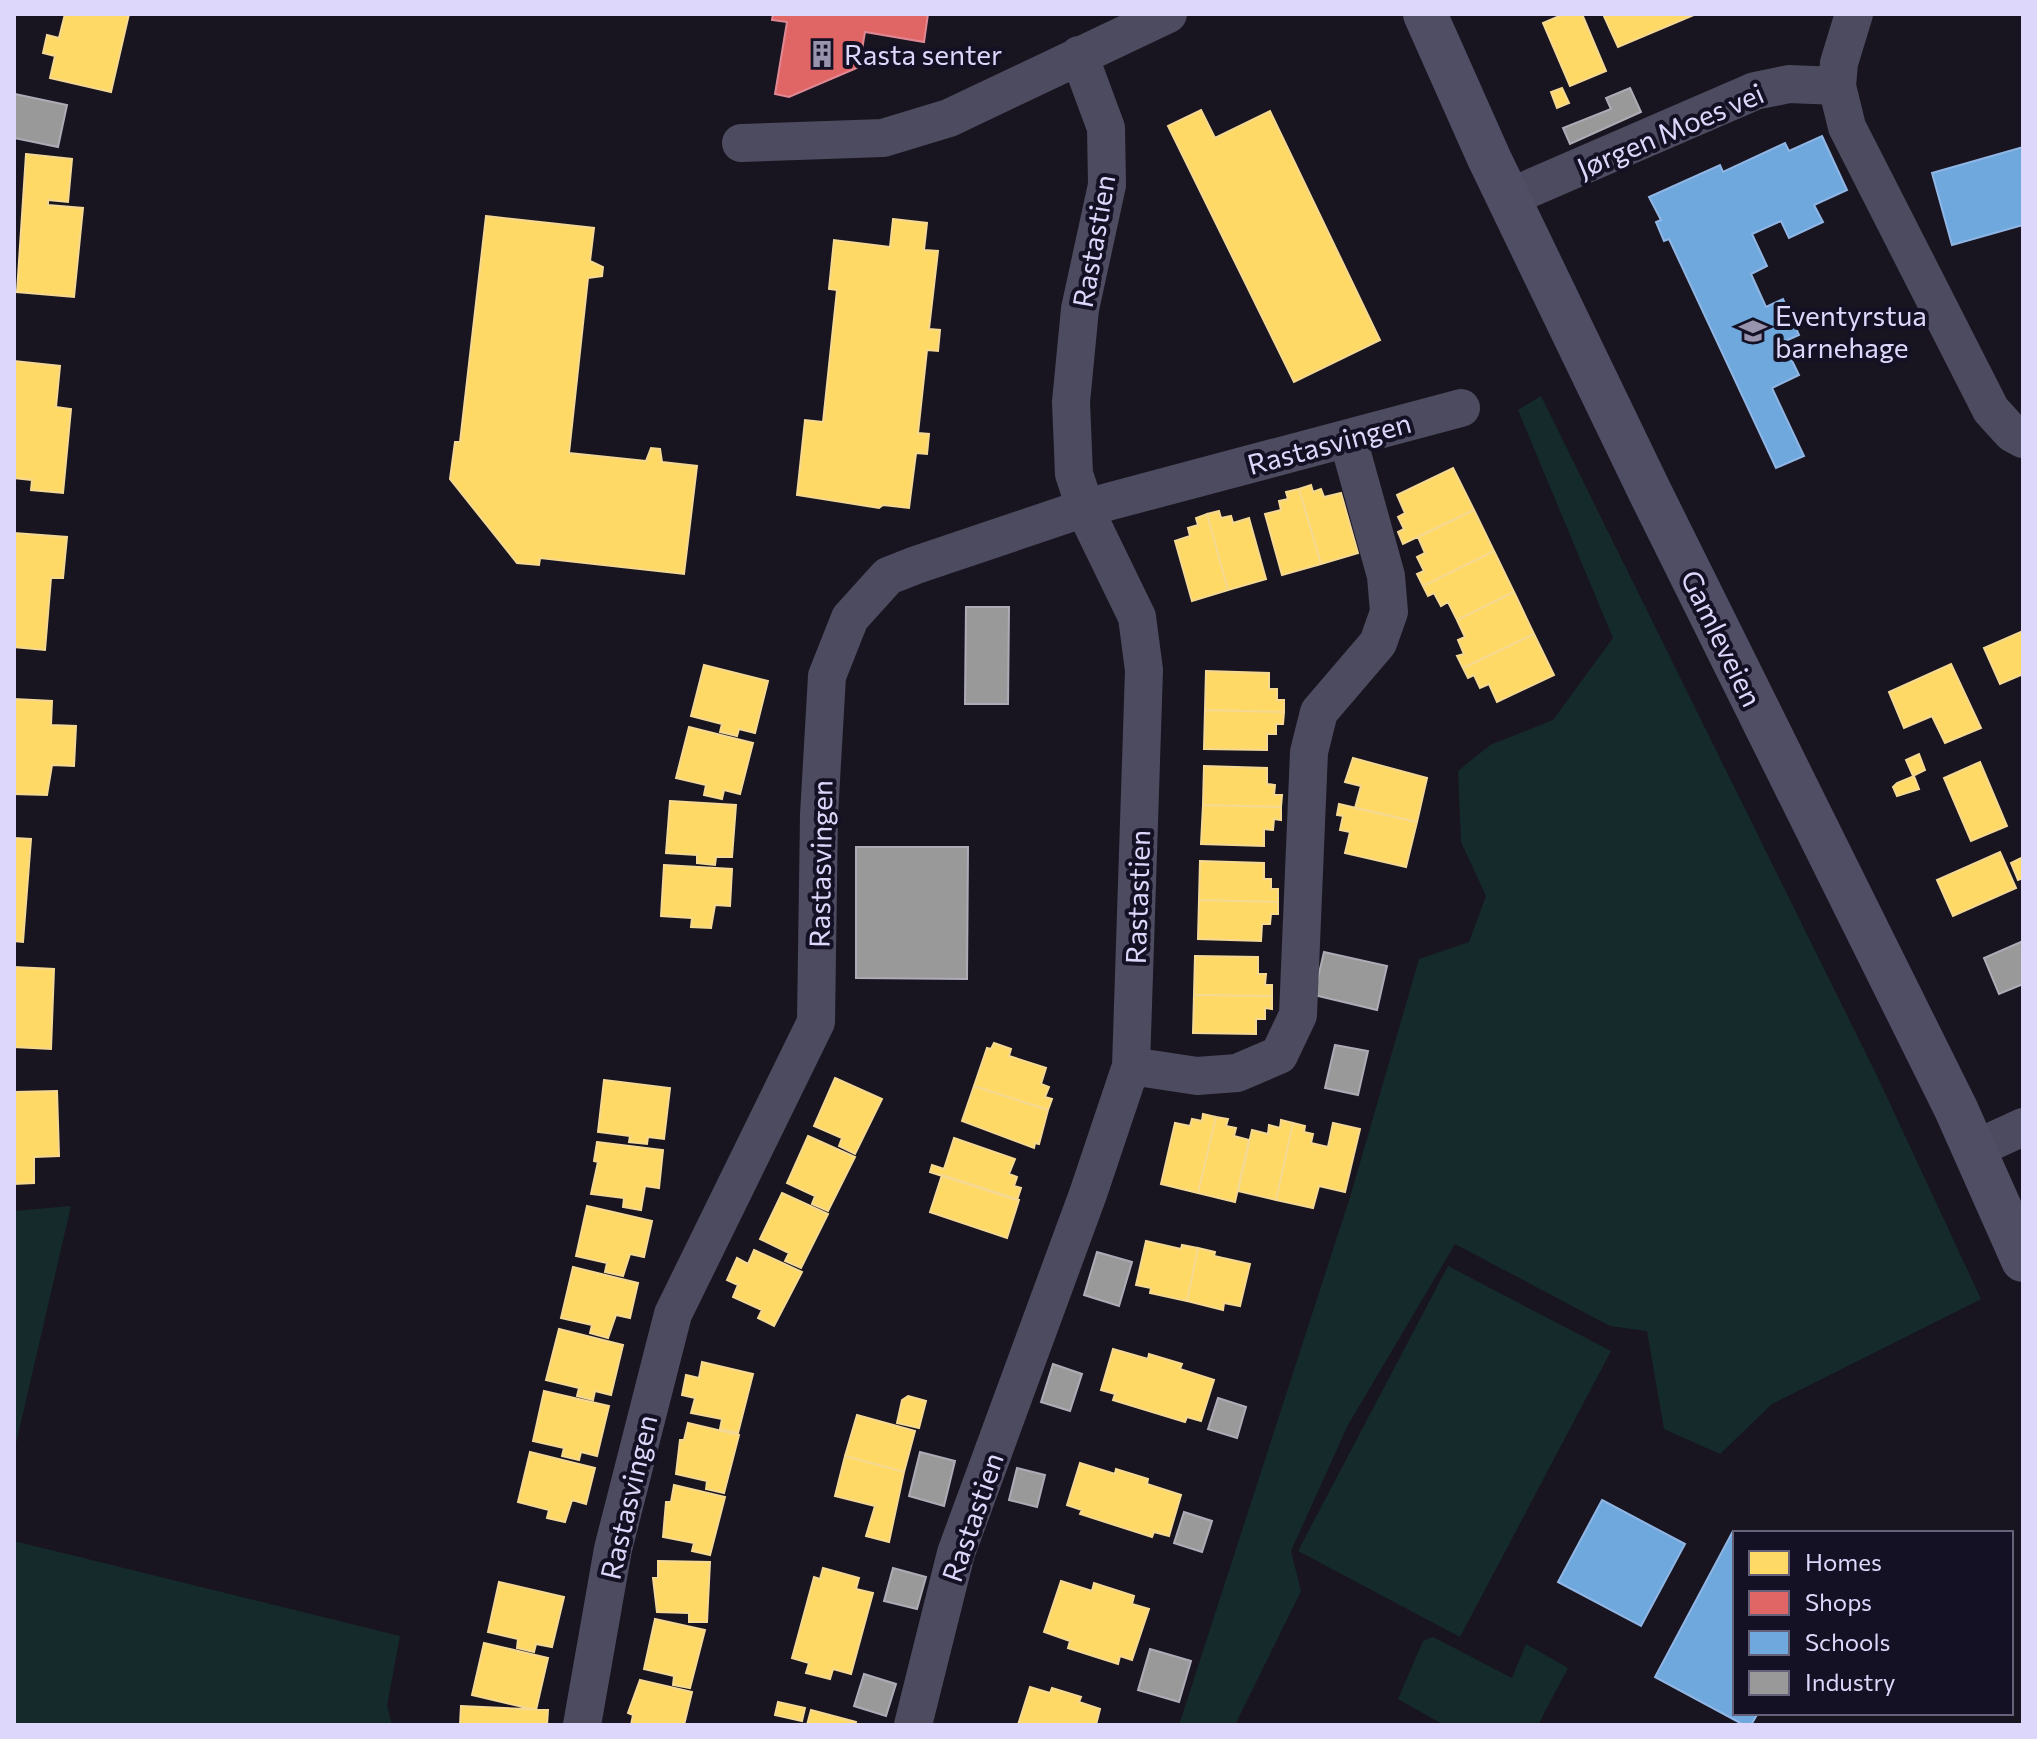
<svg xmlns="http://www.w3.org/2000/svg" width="2037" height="1739" viewBox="0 0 2037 1739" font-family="Commissioner,sans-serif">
  <rect width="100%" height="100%" fill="#181520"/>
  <!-- green -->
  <path fill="#152a2b" d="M1541 396 1878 1078 1981 1299 1772 1404 1720 1454 1664 1429 1647 1331 1610 1326 1455 1244 1348 1425 1291 1551 1301 1591 1235 1725H1179L1351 1194 1419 959 1469 942 1486 896 1461 842 1458 771 1490 745 1553 720 1613 638 1518 410Z
    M71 1206 14 1452V1211Z
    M1448 1266 1611 1351 1460 1637 1298 1551Z
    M14 1541 400 1636 387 1706 392 1725H14Z
    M1433 1637 1512 1678 1526 1644 1568 1668 1538 1725H1444L1398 1699 1423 1641Z"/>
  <!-- homes -->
  <path fill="#ffd966" stroke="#f5d993" stroke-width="2" d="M65 14H129L111 92 50 78 55 56 43 53 47 35 59 38Z
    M1564 14H1582L1606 71 1570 86 1543 23Z
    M1603 14H1696L1618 47Z
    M1562 88 1569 103 1557 108 1551 92Z
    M1201 110 1215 138 1270 111 1380 340 1294 382 1168 126Z
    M26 154 72 159 68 202 48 200V205L83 208 74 297 17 292Z
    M486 216 594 228 590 261 603 267 602 276 588 278 569 453 646 461 651 448 660 449 662 462 697 466 684 574 540 558 539 565 517 563 450 479 455 442H460Z
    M893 219 927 223 924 250 938 251 929 329 940 330 938 351 927 350 918 433 929 434 927 454 916 453 909 508 883 505 879 508 797 495 805 420 823 422 837 290 829 289 834 240 890 247Z
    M14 361 60 366 56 407 71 409 63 493 31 490 32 480 14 478Z
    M1453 468 1474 510 1403 544 1398 532 1404 529 1398 517 1405 513 1397 495Z
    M1311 485 1313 492 1321 489 1324 497 1341 493 1358 553 1321 564 1299 489Z
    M1299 489 1321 564 1282 575 1265 514 1281 510 1279 501 1288 499 1286 492Z
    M1474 510 1494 551 1423 586 1417 574 1424 571 1417 557 1425 553 1418 537Z
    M1219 511 1221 518 1231 516 1233 523 1249 518 1266 579 1228 590 1207 514Z
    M1207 514 1228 590 1192 601 1175 541 1190 536 1188 528 1198 525 1196 518Z
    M14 533 67 537 63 578H51L45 650 14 647Z
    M1494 551 1514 592 1457 620 1448 602 1441 606 1434 593 1428 596 1423 586Z
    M1514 592 1534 634 1463 668 1457 656 1464 654 1458 640 1465 637 1457 620Z
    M2023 631V674L2000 684 1984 648Z
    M1534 634 1554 675 1497 702 1489 684 1480 688 1474 675 1468 678 1463 668Z
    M1951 664 1981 728 1945 743 1932 716 1904 728 1889 692Z
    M704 665 768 681 755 733 739 729 737 736 720 732 722 724 691 716Z
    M1206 671 1269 673V689H1277V700H1284V712L1205 710Z
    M14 699 52 701 51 725 76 726 74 766 52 765 47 795 14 794Z
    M1205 710 1284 712 1283 724H1276V734H1267V750L1204 749Z
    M689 727 753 743 740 794 724 790 722 799 704 795 706 785 676 778Z
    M1919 754 1925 770 1913 776 1906 760Z
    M1353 758 1427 778 1417 822 1355 808 1361 786 1345 782Z
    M1980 762 2007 826 1971 841 1944 778Z
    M1204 766 1267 768V784L1275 785 1274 795H1282L1281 807 1203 805Z
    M1914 776 1919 789 1897 796 1893 787 1897 783Z
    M670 801 736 805 732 857H716L715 865 697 863V855L666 853Z
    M1339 804 1417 822 1406 867 1345 853 1350 832 1340 830 1343 816 1337 815Z
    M1203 805 1281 807V820L1274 819 1273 830 1264 829V846L1201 844Z
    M14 838 31 839 23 942 14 941Z
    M2000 852 2016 888 1953 916 1937 880Z
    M2023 857V878L2018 880 2011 863Z
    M1200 861 1264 863V879H1271V889H1278V902L1199 900Z
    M664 865 732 869 730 906 715 905 711 928 691 927 692 918 661 916Z
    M1199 900 1278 902V914H1271L1270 924H1262L1261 941 1198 939Z
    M1195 956 1258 957V974H1266L1265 985H1272V996L1194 995Z
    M14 967 54 969 51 1049 14 1047Z
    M1194 995 1272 996V1009L1265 1008V1019H1256V1034L1193 1033Z
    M994 1043 1011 1049 1009 1056 1046 1068 1041 1084 1049 1087 1045 1097 1052 1099 1048 1110 974 1086 987 1048 991 1049Z
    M835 1078 882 1099 855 1154 839 1146 842 1138 814 1126Z
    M604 1080 670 1088 664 1139 648 1137 647 1144 629 1142 630 1136 598 1132Z
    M974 1086 1048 1110 1039 1144 1035 1143 1034 1148 962 1121Z
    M57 1091 59 1156 34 1157V1183L14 1184V1092Z
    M1203 1114 1216 1117 1198 1193 1161 1184 1175 1123 1190 1126 1192 1119 1202 1121Z
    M1216 1117 1228 1119 1226 1126 1236 1128 1234 1136 1249 1140 1235 1202 1198 1193Z
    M1281 1120 1293 1123 1276 1200 1238 1191 1252 1130 1268 1134 1269 1125 1280 1128Z
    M1293 1123 1305 1126 1304 1132 1313 1134 1311 1143 1328 1147 1333 1123 1360 1129 1345 1192 1319 1186 1313 1208 1276 1200Z
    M808 1136 855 1157 828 1211 812 1204 815 1196 787 1183Z
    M954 1138 1015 1159 1009 1174 1017 1177 1014 1186 1021 1188 1017 1200 930 1172 932 1165 944 1169Z
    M597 1142 663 1150 659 1188 645 1186 641 1210 623 1207 624 1198 591 1194 598 1162 594 1161Z
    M942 1175 1019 1200 1007 1238 930 1212Z
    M782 1193 828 1214 801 1268 785 1261 789 1253 760 1239Z
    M587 1206 652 1221 644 1257 630 1254 623 1276 605 1272 607 1263 576 1256Z
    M1146 1241 1181 1249 1182 1245 1198 1248 1187 1301 1150 1293 1151 1288 1136 1285Z
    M1198 1248 1215 1252 1214 1256 1250 1264 1240 1306 1224 1303 1223 1310 1187 1301Z
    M754 1250 802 1272 774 1326 758 1318 762 1310 733 1297 738 1285 727 1280 737 1258 748 1264Z
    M573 1267 638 1283 630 1318 616 1315 608 1338 590 1333 592 1325 561 1318Z
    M559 1329 623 1345 611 1395 595 1391 593 1400 577 1396 579 1388 546 1380Z
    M1113 1349 1148 1359 1149 1354 1182 1364 1180 1369 1214 1380 1201 1421 1187 1417 1185 1422 1113 1400 1115 1394 1101 1390Z
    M702 1362 753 1374 738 1433 720 1429 722 1419 691 1413 695 1398 682 1395 686 1375 699 1378Z
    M544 1391 609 1406 597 1456 581 1452 579 1460 562 1456 564 1448 533 1441Z
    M908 1396 926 1401 919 1428 897 1423 902 1400Z
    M857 1415 915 1431 904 1472 845 1456Z
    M688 1423 739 1435 724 1493 706 1489 707 1481 676 1474 680 1440H684Z
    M530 1452 595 1468 586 1504 572 1500 565 1522 547 1518 549 1510 518 1502Z
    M845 1456 904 1472 889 1542 866 1536 875 1506 835 1496Z
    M1080 1463 1115 1474 1116 1469 1148 1479 1147 1484 1181 1495 1169 1536 1154 1532 1152 1537 1080 1514 1082 1510 1067 1505Z
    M674 1485 725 1497 710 1555 692 1551 694 1543 663 1537 666 1502H671Z
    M658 1561 710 1562 707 1622H689V1613L657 1612 653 1578H658Z
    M823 1568 859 1578 856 1589 873 1593 851 1674 833 1669 830 1679 806 1673 809 1663 792 1658 814 1577 820 1579Z
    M1061 1581 1092 1591 1094 1583 1134 1596 1132 1604 1149 1609 1132 1660 1120 1656 1118 1664 1068 1648 1070 1641 1044 1632Z
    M499 1582 564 1597 552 1647 536 1644 534 1652 517 1648 518 1639 488 1632Z
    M655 1619 705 1630 690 1688 673 1685 674 1676 644 1669Z
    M484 1643 548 1658 536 1710 472 1695Z
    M640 1680 692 1692 684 1725H631L633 1715 628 1713Z
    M1030 1687 1050 1693 1052 1688 1081 1697 1079 1702 1100 1709 1096 1725H1018Z
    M778 1702 805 1708 802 1721 775 1715Z
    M461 1706 548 1710 547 1725H460Z
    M811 1710 856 1722 855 1725H807Z"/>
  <!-- shops -->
  <path fill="#e06666" stroke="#df8893" stroke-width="2" d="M773 14H928L924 42 865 32 859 67 789 97 775 94 787 22 772 20Z"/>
  <!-- schools -->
  <path fill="#6fa8dc" stroke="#90b6e5" stroke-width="2" d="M1822 136 1847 190 1814 205 1823 222 1789 238 1781 221 1752 234 1767 266 1751 274 1766 307 1783 299 1799 335 1783 342 1799 375 1772 388 1804 456 1776 468 1669 239 1664 241 1656 222 1661 220 1649 197 1720 165 1723 172 1785 143 1789 151Z
    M2023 147V225L1952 245 1932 173Z
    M1602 1500 1685 1544 1641 1626 1558 1582Z
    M1733 1531 1738 1533 1735 1713H1758L1751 1725H1744L1655 1677Z"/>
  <!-- industry -->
  <path fill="#999" stroke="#adacb6" stroke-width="2" d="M1630 88 1641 112 1570 144 1563 128 1611 109 1606 98Z
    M15 94 67 105 58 147 14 138Z
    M966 607H1009L1008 704H965Z
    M856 847H968L967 979 856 978Z
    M2023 941V984L1999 994 1984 958Z
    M1324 952 1387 966 1377 1010 1314 995Z
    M1335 1045 1368 1051 1358 1095 1325 1088Z
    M1097 1252 1132 1262 1119 1306 1084 1295Z
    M1053 1364 1082 1374 1070 1411 1041 1402Z
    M1218 1398 1246 1407 1237 1438 1208 1429Z
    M920 1452 955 1461 944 1506 909 1496Z
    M1017 1468 1045 1475 1037 1507 1009 1500Z
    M1184 1512 1212 1521 1202 1552 1174 1543Z
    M893 1568 926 1577 917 1609 884 1601Z
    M1150 1649 1191 1661 1179 1702 1138 1690Z
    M864 1674 896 1684 886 1716 854 1706Z"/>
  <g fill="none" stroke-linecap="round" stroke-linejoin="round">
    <!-- street -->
    <path stroke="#4d4b5f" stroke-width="38" d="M1837 86 1839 63 1854 14
      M741 143 883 138 949 118 1168 14
      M1508 198 1755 91 1789 84 1837 86 1847 127 1991 410 2012 433 2023 439
      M1131 1066 1197 1076 1237 1073 1279 1055 1298 1015 1309 752 1319 712 1378 643 1389 612 1386 576 1348 439
      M1975 1149 2023 1127
      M582 1725 613 1549 673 1314 816 1022 819 815 827 676 850 618 888 576 916 565 1085 508 1461 408
      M913 1725 956 1553 1088 1194 1131 1066 1144 670 1137 617 1088 516 1074 474 1071 402 1080 309 1107 185 1106 128 1079 55"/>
    <!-- secondary -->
    <path stroke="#504e65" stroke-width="44" d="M1425 14 1489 158 1650 492 1956 1109 2023 1260"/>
  </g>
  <!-- icons -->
  <defs>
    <g id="building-bare" transform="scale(2.16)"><path d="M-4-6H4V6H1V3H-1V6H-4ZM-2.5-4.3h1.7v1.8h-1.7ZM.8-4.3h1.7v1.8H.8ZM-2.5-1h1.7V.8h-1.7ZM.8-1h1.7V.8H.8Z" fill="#9894ae" stroke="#151124" stroke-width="2.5" paint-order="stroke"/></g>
    <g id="school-bare" transform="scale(2.16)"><path d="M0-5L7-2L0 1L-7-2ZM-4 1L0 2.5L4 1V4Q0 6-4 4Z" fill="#9894ae" stroke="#151124" stroke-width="2.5" paint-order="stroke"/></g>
  </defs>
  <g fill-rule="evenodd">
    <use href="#building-bare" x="822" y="54"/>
    <use href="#school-bare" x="1753" y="331"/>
  </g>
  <g text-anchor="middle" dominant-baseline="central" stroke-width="8" stroke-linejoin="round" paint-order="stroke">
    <!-- poi labels -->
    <g font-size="28" fill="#ddd8fb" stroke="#151124" text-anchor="start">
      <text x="844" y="54">Rasta senter</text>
      <text x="1775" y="315">Eventyrstua<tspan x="1775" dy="32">barnehage</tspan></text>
    </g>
    <!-- street labels -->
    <g font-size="28" fill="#ddd8fb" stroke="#151124">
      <text transform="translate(1670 130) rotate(-23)">Jørgen Moes vei</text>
      <text transform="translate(1093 241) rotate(-80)">Rastastien</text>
      <text transform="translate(1329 443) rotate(-15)">Rastasvingen</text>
      <text transform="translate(1722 638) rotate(64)">Gamleveien</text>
      <text transform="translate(820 864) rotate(-89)">Rastasvingen</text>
      <text transform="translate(1137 897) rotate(-88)">Rastastien</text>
      <text transform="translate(628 1497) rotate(-77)">Rastasvingen</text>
      <text transform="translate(972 1517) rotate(-71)">Rastastien</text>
    </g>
  </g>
  <!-- border -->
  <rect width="2037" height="1739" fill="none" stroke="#ddd8fb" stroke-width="32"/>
  <!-- legend -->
  <rect x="1733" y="1531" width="280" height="184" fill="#151124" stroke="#65617a" stroke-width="2"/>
  <rect x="1749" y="1551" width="40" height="24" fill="#ffd966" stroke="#65617a" stroke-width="2"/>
  <text x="1805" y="1571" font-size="24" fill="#ddd8fb">Homes</text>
  <rect x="1749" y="1591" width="40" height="24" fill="#e06666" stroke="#65617a" stroke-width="2"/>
  <text x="1805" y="1611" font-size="24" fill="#ddd8fb">Shops</text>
  <rect x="1749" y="1631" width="40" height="24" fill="#6fa8dc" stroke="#65617a" stroke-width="2"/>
  <text x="1805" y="1651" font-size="24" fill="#ddd8fb">Schools</text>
  <rect x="1749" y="1671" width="40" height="24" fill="#999999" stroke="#65617a" stroke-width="2"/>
  <text x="1805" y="1691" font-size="24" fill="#ddd8fb">Industry</text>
</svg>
